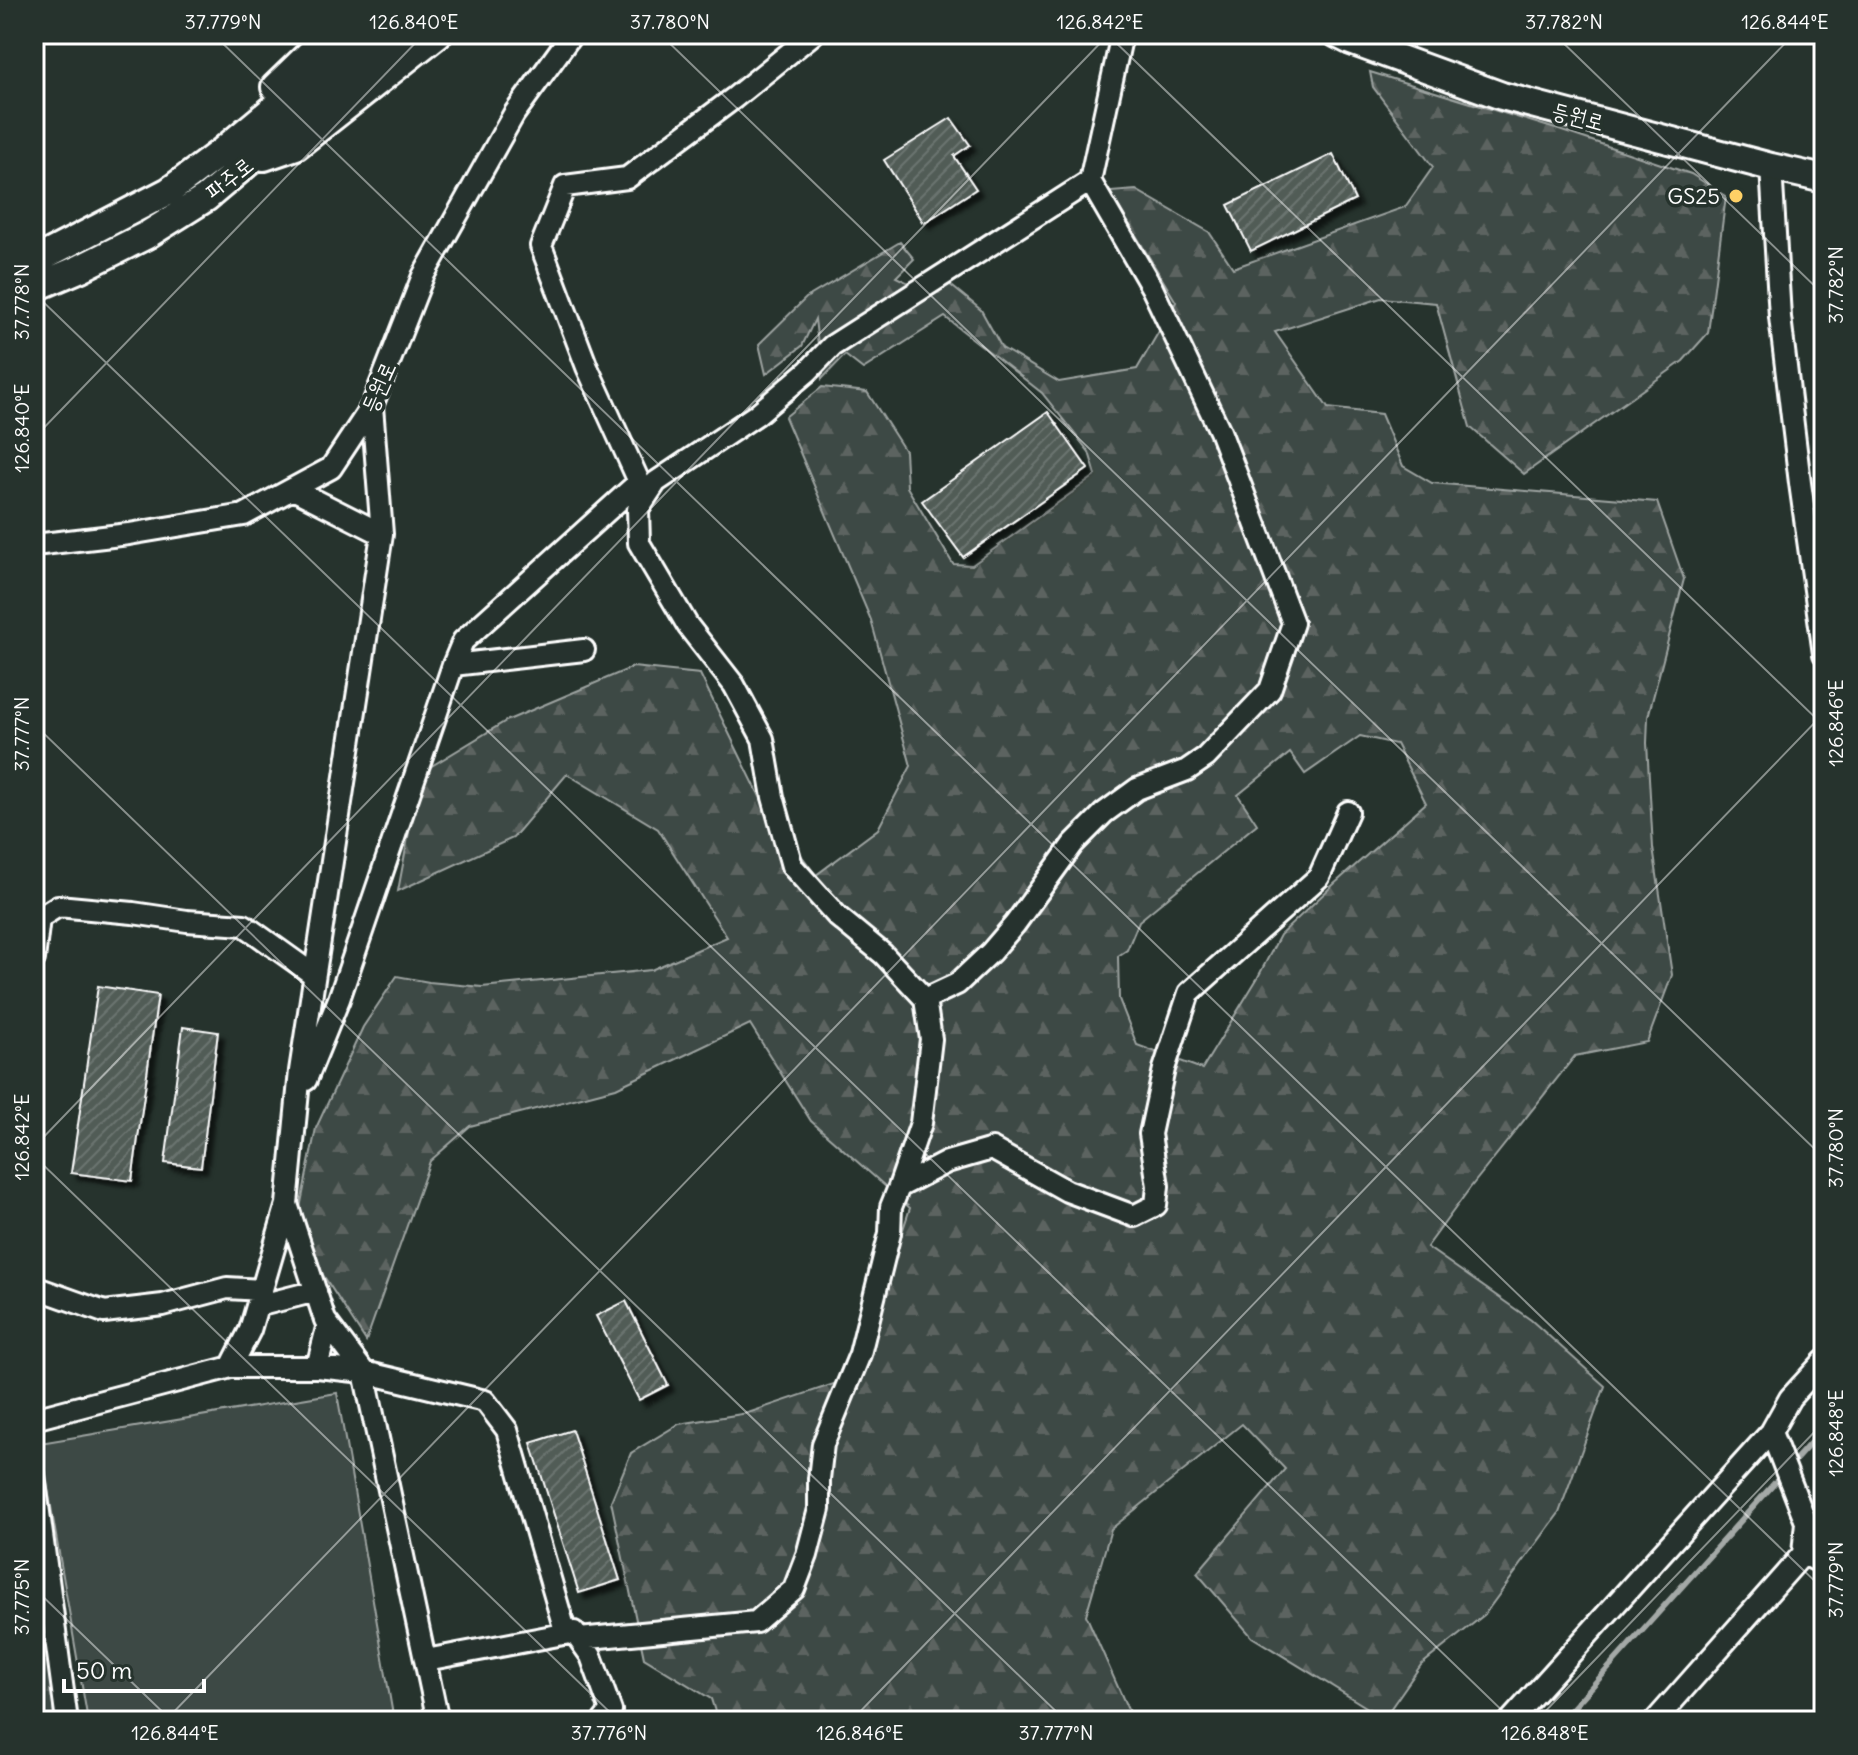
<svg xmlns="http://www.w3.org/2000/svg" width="1858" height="1755" viewBox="0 0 1858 1755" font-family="Delius,'Poor Story',sans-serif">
  <defs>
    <pattern id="forest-firs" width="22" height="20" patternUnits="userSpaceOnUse" patternTransform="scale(2)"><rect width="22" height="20" fill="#3e4944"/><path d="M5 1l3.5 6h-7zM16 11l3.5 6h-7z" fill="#5b6460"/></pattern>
    <pattern id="building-hatch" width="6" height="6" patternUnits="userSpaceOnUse" patternTransform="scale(2)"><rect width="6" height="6" fill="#515c57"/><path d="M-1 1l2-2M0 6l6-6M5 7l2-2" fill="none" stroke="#6b7470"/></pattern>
    <filter id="shadow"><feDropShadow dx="6" dy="6" stdDeviation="2" flood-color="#0009"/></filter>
  </defs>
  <rect width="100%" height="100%" fill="#26332d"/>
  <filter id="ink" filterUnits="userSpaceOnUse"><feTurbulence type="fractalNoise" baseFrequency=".0125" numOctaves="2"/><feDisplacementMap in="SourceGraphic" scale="16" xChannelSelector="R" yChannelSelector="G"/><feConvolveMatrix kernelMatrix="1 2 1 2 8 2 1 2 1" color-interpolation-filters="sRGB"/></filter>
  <g filter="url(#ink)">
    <!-- forest -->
    <path fill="url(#forest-firs)" stroke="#9ea4a2" stroke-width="2" fill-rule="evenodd" d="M1370 72 1559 130 1691 174 1726 196 1708 333 1683 361 1524 474 1470 427 1436 303 1381 298 1275 332 1328 408 1381 414 1403 466 1432 483 1657 502 1684 579 1648 717 1647 743 1653 848 1672 975 1647 1042 1575 1056 1470 1188 1427 1247 1531 1320 1605 1386 1559 1513 1484 1615 1421 1665 1384 1718 1252 1637 1197 1573 1285 1469 1242 1424 1111 1529 1086 1615 1133 1721H718L711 1699 644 1658 611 1501 631 1453 679 1424 748 1413 837 1383 876 1312 910 1208 811 1121 750 1024 616 1088 470 1126 430 1161 366 1341 323 1275 300 1208 316 1128 363 1027 397 976 429 982 482 987 651 970 727 937 658 829 567 774 513 838 398 891 420 773 506 721 633 667 700 674 765 807 816 875 878 829 911 766 871 620 785 417 822 387 867 392 905 451 907 487 953 564 972 565 1096 475 1089 452 1042 393 945 317 863 369 845 355 822 379 815 319 802 346 766 374 759 344 806 298 900 242 914 259 896 277 917 287 948 283 981 310 1002 348 1059 382 1137 369 1176 302 1110 192 1136 190 1209 232 1233 268 1405 207 1433 167 1373 87ZM1360 736 1396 744 1426 803 1333 885 1280 935 1257 979 1202 1069 1137 1045 1119 999 1118 956 1127 950 1139 921 1257 824 1238 795 1290 753 1305 774Z
      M34 1397 36 1402 54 1721H34Z"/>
    <!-- pitch -->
    <path fill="#3e4944" stroke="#9ea4a2" stroke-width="2" d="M337 1393 394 1721H88L40 1443Z"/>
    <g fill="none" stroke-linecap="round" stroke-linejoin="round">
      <!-- stream -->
      <path stroke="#a4a9a7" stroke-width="6" d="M1561 1721 1824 1428"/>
    </g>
    <!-- building -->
    <path fill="url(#building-hatch)" stroke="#fff" stroke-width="2" filter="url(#shadow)" d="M951 118 970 145 954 156 976 189 924 223 884 160Z
      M1333 154 1355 200 1251 251 1228 205Z
      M1048 412 1088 469 963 557 922 501Z
      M98 986 158 995 132 1181 71 1173Z
      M183 1027 218 1032 201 1167 165 1163Z
      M626 1301 668 1385 639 1400 596 1316Z
      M572 1430 620 1580 579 1593 531 1443Z"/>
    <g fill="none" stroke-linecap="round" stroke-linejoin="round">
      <!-- minor casing -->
      <g stroke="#fff" stroke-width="26">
        <path id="minor" d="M1771 167 1780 317 1800 483 1824 654
          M1090 181 1122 34
          M293 489 382 534 372 406
          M646 497 587 367 541 246 565 186 627 178 734 98 813 34
          M34 545 129 534 244 515 331 468 372 406 423 276 514 114 572 34
          M453 665 463 641 639 482
          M34 959 39 918 58 906 133 913 187 921 244 925 314 975
          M306 1080 339 999 453 665 584 650
          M899 1187 921 1123 931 1039 925 999 883 954 838 917 792 866 773 797 763 739 734 685 688 626 639 543 638 509 656 482 756 415 808 371 832 346 1090 181 1152 288 1220 431 1293 623 1270 690 1206 757 1187 770 1137 789 1104 813 1073 844 1015 924 991 952 957 984 925 999
          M287 1204 325 1320 364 1372 438 1721
          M34 1287 104 1312 163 1305 227 1288 262 1290
          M257 1306 316 1291
          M231 1367H317L364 1372 485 1401 507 1430 566 1634
          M317 1367 328 1324
          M34 1419 231 1367 250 1330 287 1204 300 1071 382 534
          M34 1475 67 1721
          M1803 1554 1824 1564
          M579 1639 756 1622 794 1589 807 1555 819 1509V1479L823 1444 860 1354 890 1233 891 1207 899 1187 947 1162 992 1149 1067 1191 1134 1216 1156 1205 1158 1186 1150 1134 1164 1069 1189 993 1319 877 1348 812
          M426 1660 574 1632 591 1656 611 1711 603 1721
          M1510 1721 1771 1432 1790 1398 1824 1361
          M1655 1721 1803 1554 1806 1522 1771 1432"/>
      </g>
      <!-- major casing -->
      <g stroke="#fff" stroke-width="32">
        <path id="major" d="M1337 34 1351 41 1502 96 1771 167 1824 179
          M275 87 330 34
          M264 157 296 146 438 34
          M34 261 169 191 221 152 363 34
          M34 288 81 268 147 235 206 198 401 34"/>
      </g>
      <!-- minor -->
      <use href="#minor" stroke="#26332d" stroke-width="20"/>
      <!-- major -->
      <use href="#major" stroke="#26332d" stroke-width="26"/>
    </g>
  </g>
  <!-- ticks -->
  <path fill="none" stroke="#fff" stroke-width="2" stroke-opacity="0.45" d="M213 34 1824 1590M660 34 1824 1158M1107 34 1824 726M1554 34 1824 295M34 293 1513 1721M34 438 424 34M34 724 1066 1721M34 1147 1109 34M34 1156 619 1721M34 1588 172 1721M165 1721 1794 34M851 1721 1824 713M1536 1721 1824 1422"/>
  <!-- markers -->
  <circle fill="#ffd166" stroke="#26332d" stroke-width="3" cx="1736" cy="196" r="8"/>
  <g text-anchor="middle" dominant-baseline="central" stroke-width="7" stroke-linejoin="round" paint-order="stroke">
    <!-- street labels -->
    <g font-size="22" fill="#fff" stroke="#26332d">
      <text transform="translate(1578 116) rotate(15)">등원로</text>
      <text transform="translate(229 178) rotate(-39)">파주로</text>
      <text transform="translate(378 387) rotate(-66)">등원로</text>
    </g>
    <!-- poi labels -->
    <g font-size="22" fill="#fff" stroke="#26332d" text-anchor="end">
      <text x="1720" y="196">GS25</text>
    </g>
  </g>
  <!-- margin -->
  <rect width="1858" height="1755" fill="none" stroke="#26332d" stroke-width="88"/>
  <!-- scale -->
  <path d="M64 1679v12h140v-12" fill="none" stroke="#ffffff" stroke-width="4"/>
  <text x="76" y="1679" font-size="24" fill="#ffffff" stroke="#26332d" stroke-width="6" paint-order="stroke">50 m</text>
  <rect x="44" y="44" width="1770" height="1667" fill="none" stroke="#fff" stroke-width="3"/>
  <g font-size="20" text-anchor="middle" fill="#fff">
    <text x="223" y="29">37.779°N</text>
    <text x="414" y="29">126.840°E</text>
    <text x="670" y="29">37.780°N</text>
    <text x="1100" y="29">126.842°E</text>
    <text x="1564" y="29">37.782°N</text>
    <text x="1785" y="29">126.844°E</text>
    <text transform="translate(1836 285) rotate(-90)" y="7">37.782°N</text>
    <text transform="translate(22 302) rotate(-90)" y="7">37.778°N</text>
    <text transform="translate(22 428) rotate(-90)" y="7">126.840°E</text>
    <text transform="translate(1836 723) rotate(-90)" y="7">126.846°E</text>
    <text transform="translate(22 734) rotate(-90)" y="7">37.777°N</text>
    <text transform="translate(22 1137) rotate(-90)" y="7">126.842°E</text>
    <text transform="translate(1836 1148) rotate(-90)" y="7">37.780°N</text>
    <text transform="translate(1836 1433) rotate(-90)" y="7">126.848°E</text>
    <text transform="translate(1836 1580) rotate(-90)" y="7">37.779°N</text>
    <text transform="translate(22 1597) rotate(-90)" y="7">37.775°N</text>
    <text x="175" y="1740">126.844°E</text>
    <text x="609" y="1740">37.776°N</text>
    <text x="860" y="1740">126.846°E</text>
    <text x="1056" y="1740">37.777°N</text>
    <text x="1545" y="1740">126.848°E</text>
  </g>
</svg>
